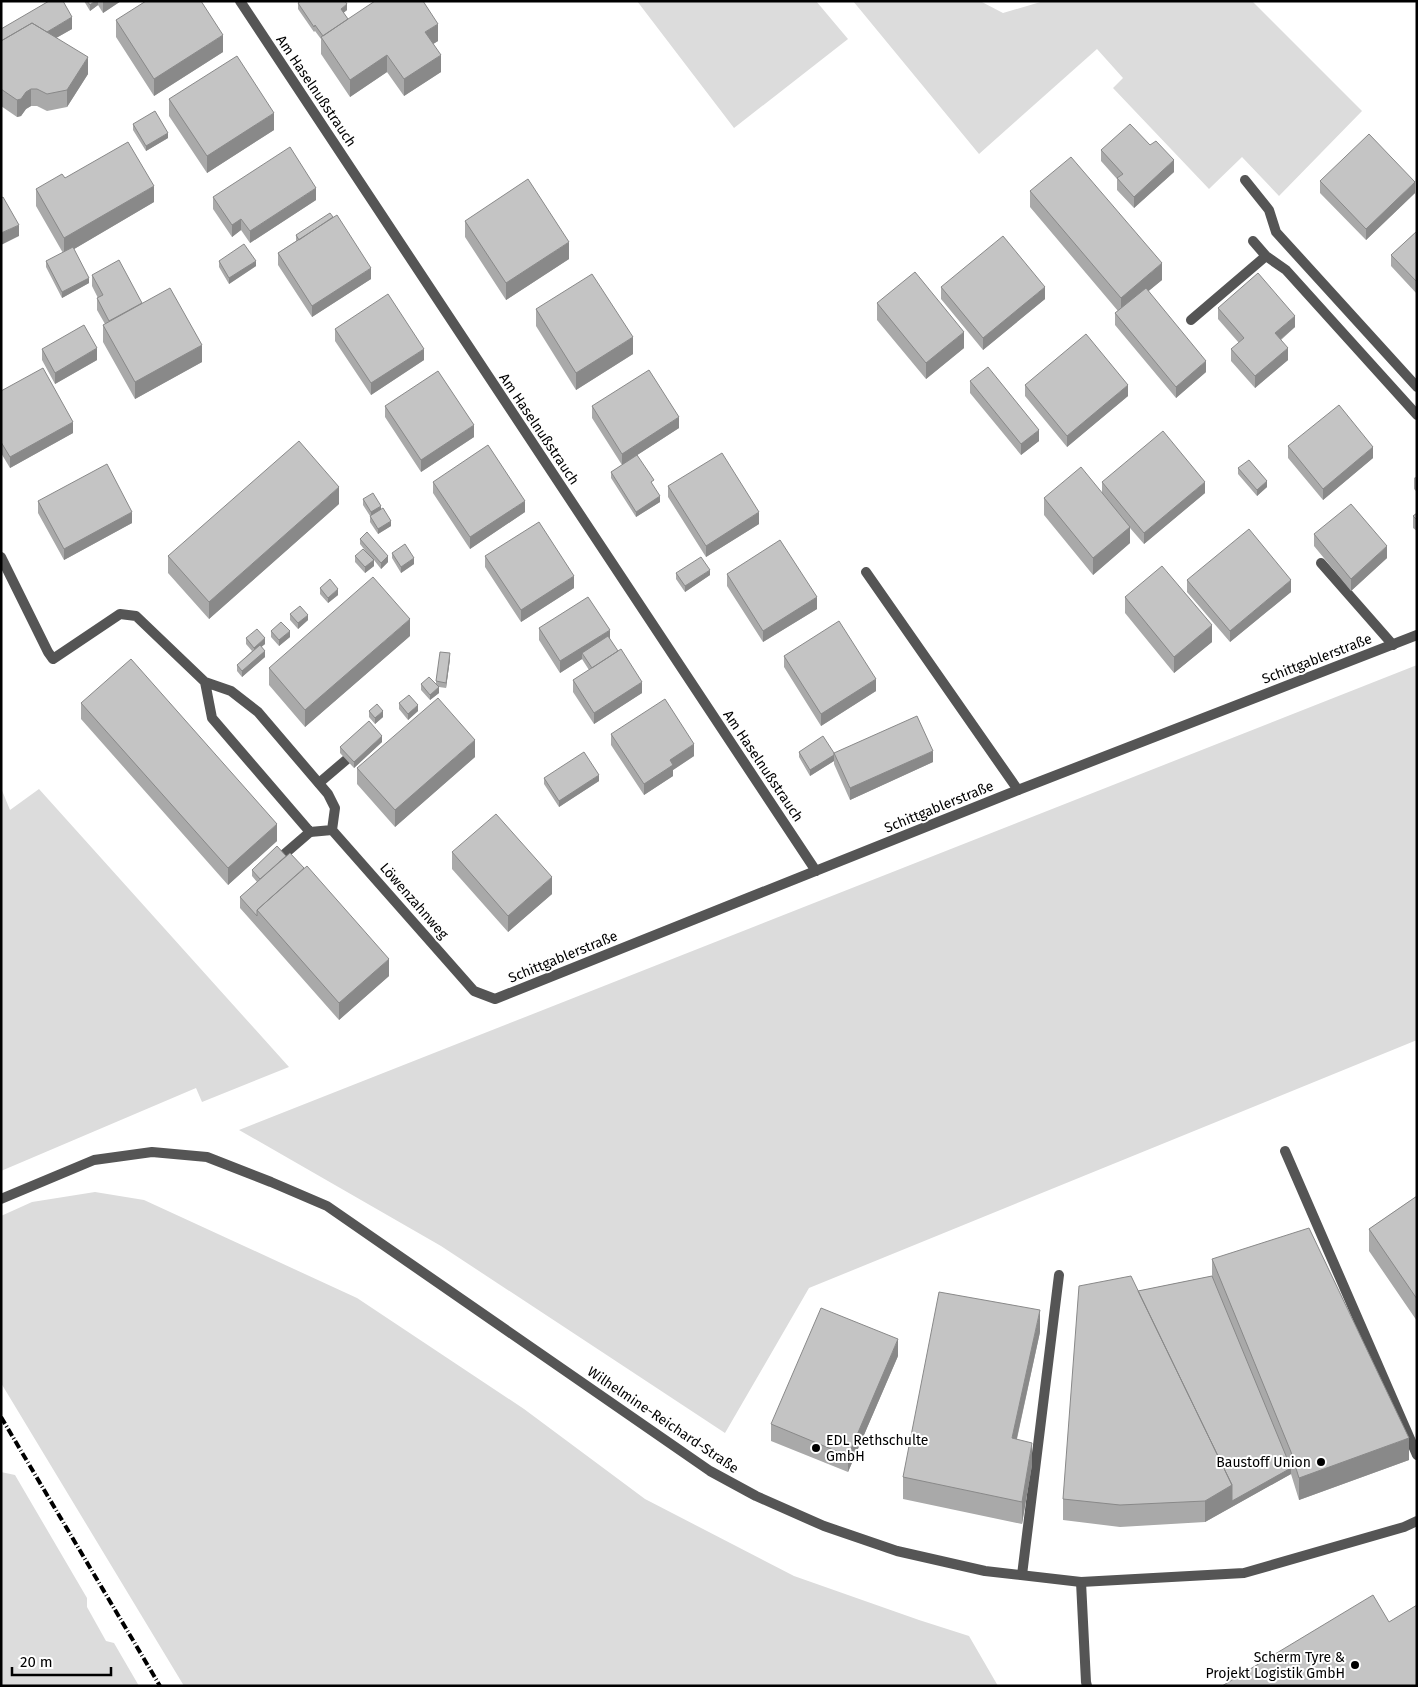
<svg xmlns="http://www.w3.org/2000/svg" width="1418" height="1687" viewBox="0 0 1418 1687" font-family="'Fira Sans',sans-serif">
  <rect width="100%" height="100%" fill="#fff"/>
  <!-- green -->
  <path fill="#dcdcdc" d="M637 1H816L848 39 734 128Z
    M853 1H980L1003 13 1044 1H1252L1362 111 1279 196 1242 157 1209 189 1113 88 1123 78 1097 49 979 154Z
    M1417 665V1040L809 1288 725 1433 441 1246 239 1130Z
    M1 788 10 810 39 789 289 1067 202 1102 196 1088 1 1171Z
    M95 1192 144 1200 357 1298 524 1409 645 1499 794 1576 919 1620 969 1636 998 1686H184L1 1383V1216L32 1202Z
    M1 1472 15 1475 87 1598V1607L106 1641 114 1643 139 1686H1Z"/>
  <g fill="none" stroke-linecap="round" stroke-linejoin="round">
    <!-- service -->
    <path stroke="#555" stroke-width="10" d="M1245 180 1269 210 1276 232 1417 387
      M1253 241 1266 256
      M1191 320 1266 256 1286 270 1417 415
      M1321 563 1393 645
      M866 572 1018 790
      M319 783 346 760
      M281 857 310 832
      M1285 1151 1417 1455
      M1022 1575 1059 1275
      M1081 1582 1086 1682 1087 1686"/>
    <!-- minor -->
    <path stroke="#555" stroke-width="10" d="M240 1 816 871
      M1 557 48 652 53 659 120 614 136 616 205 682 231 691 258 712 328 794 335 808 332 830 474 991 495 999 1018 790 1417 635
      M205 682 212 718 310 832 332 830"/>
    <!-- tertiary -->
    <path stroke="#555" stroke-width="10" d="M1 1199 94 1160 152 1152 207 1157 271 1182 327 1206 710 1471 756 1496 824 1526 897 1551 985 1571 1081 1582 1244 1573 1404 1527 1417 1521"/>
    <!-- rail -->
    <path stroke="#000" stroke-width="4" stroke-dasharray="8 2.5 1 2.5" stroke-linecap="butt" d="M1 1417 160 1686"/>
  </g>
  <!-- wall -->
  <path fill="#a9a9a9" d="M84 1H121L103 13 98 5 90 11Z
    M298 3 347 10 343 13 348 19 438 41 433 44 441 72 404 96 387 72 350 97 321 54V39L315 31 314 32 298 9Z
    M116 20 223 52 154 96 116 37Z
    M1 29H72L56 38 88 74 67 107 47 111 37 106H31L26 109 21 116 17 117 1 106Z
    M169 99 274 130 207 173 169 116Z
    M133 124 168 138 146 151 133 130Z
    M1150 145 1174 172 1134 208 1117 190V179L1101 161V150Z
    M65 178 154 202 74 249 89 283 62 298 46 267V261L63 253 36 206V189Z
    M1320 181 1415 193 1366 240 1320 193Z
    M1030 191 1162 280 1148 291 1206 372 1176 398 1115 325V313L1118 311 1030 207Z
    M213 197 316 200 250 243 241 230 232 237 213 209Z
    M465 221 569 259 506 300 465 237Z
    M1417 231V294L1391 266V255Z
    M296 235 371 279 312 317 278 265V253L296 241Z
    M219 261 256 266 229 284 219 267Z
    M92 275 142 303 202 362 135 399 103 342V325L105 324 97 310V298H98L92 286Z
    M941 287 1045 299 983 350 941 299Z
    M877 303 964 348 926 379 877 320Z
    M1218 308 1295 327 1281 340 1288 360 1255 388 1231 361V349L1239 343 1218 319Z
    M536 309 633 354 576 390 536 326Z
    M335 329 424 360 371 395 335 341Z
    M42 349 97 360 55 384 42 360Z
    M970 381 1039 441 1021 455 970 393Z
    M1025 385 1128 396 1067 447 1025 396Z
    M1 391 73 433 10 468 1 453Z
    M385 406 474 437 421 472 385 417Z
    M592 406 679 428 637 455 653 486 660 502 636 517 611 478V472L622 465 592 418Z
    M1288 446 1373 458 1323 500 1288 458Z
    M1238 468 1267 487 1257 496 1238 474Z
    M1417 476V492L1414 489V478Z
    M433 482 525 512 470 549 433 493Z
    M1102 482 1205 493 1144 544 1130 528V543L1093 575 1044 515V498L1102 492Z
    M668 486 759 524 706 557 668 497Z
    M363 499 381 509 391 526 378 534 370 522V516L363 505Z
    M38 501 132 523 64 560 38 513Z
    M339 504 209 619 168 573V556Z
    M1417 513V531L1413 528V516Z
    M1314 534 1387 558 1351 591 1314 546Z
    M360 539 388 562 381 569 374 560V566L365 573 355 562V556L367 553 360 544Z
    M392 553 414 564 401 573 392 558Z
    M485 556 574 588 521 622 485 567Z
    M676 573 710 575 685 592 676 579Z
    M727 574 817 609 763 642 727 586Z
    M1187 580 1291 592 1230 642 1187 592Z
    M320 588 338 595 328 603 320 594Z
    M1125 597 1212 642 1174 673 1125 613Z
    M290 614 308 620 298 629 290 620Z
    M539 628 610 639 642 693 594 724 573 692V680L589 670 582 659 560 673 539 640Z
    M271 631 290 637 279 646 271 637Z
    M410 636 305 727 269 685V668Z
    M246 638 265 644 261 647 265 657 242 677 237 671V665L252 651 246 644Z
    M784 656 876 691 821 726 784 667Z
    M450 659 446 688 439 687V693L430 700 421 690V684H436V681Z
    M81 703 277 841 228 885 81 719Z
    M399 703 418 711 408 720 399 709Z
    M369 711 383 717 375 724 369 717Z
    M611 734 694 756 673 770V776L644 795 611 745Z
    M382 742 354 768 340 753V747Z
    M799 752 834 753 933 762 850 800 834 764V761L810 776 799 757Z
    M475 757 395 827 357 784V768Z
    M544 778 599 781 559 807 544 784Z
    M452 852 552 894 508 932 452 869Z
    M252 870 389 976 339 1020 240 908V897L257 882 252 876Z
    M1417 1196V1321L1369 1251V1229Z
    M1212 1259 1409 1460 1299 1500 1291 1474 1205 1522 1120 1527 1063 1520V1499L1138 1291 1212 1276Z
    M1040 1332 1017 1439 1032 1465 1022 1524 903 1499V1477Z
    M898 1356 848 1472 771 1441V1424Z"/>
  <!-- shaded-wall -->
  <path fill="#898989" d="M95 1H98V5L90 11V5Z
    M103 1H121L103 13Z
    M347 4V10L341 15V9Z
    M72 17V29L42 46V35Z
    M438 24V41L425 49V32Z
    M223 35V52L154 96V79Z
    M387 55V72L350 97V80Z
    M441 55V72L404 96V79Z
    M88 57V74L67 107V90Z
    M31 89V106L26 109 21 116 17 117V100L26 92Z
    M274 113V130L207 173V156Z
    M168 133V138L146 151V146Z
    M1174 160V172L1134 208V197Z
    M1415 182V193L1366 240V229Z
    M154 186V202L64 255V238Z
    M316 188V200L250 243V231Z
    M241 219V230L232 237V225Z
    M19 225V236L1 245V233Z
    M569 242V259L506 300V283Z
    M256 261V266L229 284V278Z
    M1162 263V280L1121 314V298Z
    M371 268V279L312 317V306Z
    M89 278V283L62 298V292Z
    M1045 287V299L983 350V338Z
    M1295 316V327L1275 344V333Z
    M964 332V348L926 379V363Z
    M633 337V354L576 390V373Z
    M202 345V362L135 399V382Z
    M97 348V360L55 384V373Z
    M1288 348V360L1255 388V376Z
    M424 349V360L371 395V383Z
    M1206 361V372L1176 398V387Z
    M1128 385V396L1067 447V436Z
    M679 417V428L622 465V454Z
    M73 422V433L10 468V457Z
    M474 425V437L421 472V460Z
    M1039 430V441L1021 455V444Z
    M1373 447V458L1323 500V489Z
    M1267 481V487L1257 496V490Z
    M1205 482V493L1144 544V533Z
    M339 487V504L209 619V602Z
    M660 496V502L636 517V512Z
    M525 501V512L470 549V537Z
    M381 506V512L371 518V512Z
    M132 512V523L64 560V549Z
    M759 512V524L706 557V546Z
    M391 521V526L378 534V529Z
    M1130 527V543L1093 575V558Z
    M1387 546V558L1351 591V579Z
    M388 556V562L381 569V563Z
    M414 558V564L401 573V567Z
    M374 560V566L365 573V567Z
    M710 570V575L685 592V586Z
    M574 576V588L521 622V610Z
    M1291 580V592L1230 642V631Z
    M338 589V595L328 603V598Z
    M817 597V609L763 642V631Z
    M308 615V620L298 629V623Z
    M410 619V636L305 727V710Z
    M1212 625V642L1174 673V657Z
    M610 630V641L582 653V659L560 673V661Z
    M290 631V637L279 646V640Z
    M265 638V644L254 653V648Z
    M265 651V657L242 677V671Z
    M450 653V659L446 688V683Z
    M876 679V691L821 726V714Z
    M642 682V693L594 724V713Z
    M439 687V693L430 700V695Z
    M418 705V711L408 720V714Z
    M383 711V717L375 724V718Z
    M382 736V742L354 768V762Z
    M475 740V757L395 827V810Z
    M694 744V756L673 770V776L644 795V784L670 760Z
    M933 751V762L850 800V788Z
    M834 755V761L810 776V770Z
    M599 775V781L559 807V801Z
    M277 824V841L228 885V868Z
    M552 877V894L508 932V916Z
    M389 959V976L339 1020V1003Z
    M1040 1310V1332L1012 1460V1438Z
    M898 1339V1356L848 1472V1456Z
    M1409 1438V1460L1299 1500V1478Z
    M1032 1443V1465L1022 1524V1502Z
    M1291 1468V1474L1205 1522V1501L1232 1485Z"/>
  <!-- building -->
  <path fill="#c4c4c4" stroke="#898989" d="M49 1H63L72 17 47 32 32 23 1 41V29Z
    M87 1H95L90 5Z
    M146 1H201L223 35 154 79 116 20Z
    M301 1H345L347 4 341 9 348 19 323 36 315 25 314 27 298 3Z
    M375 1H423L438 24 425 32 441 55 404 79 387 55 350 80 321 37Z
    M32 23 88 57 67 90 47 94 37 89H31L26 92 21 99 17 100 1 89V41Z
    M237 56 274 113 207 156 169 99Z
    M155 111 168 133 146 146 133 124Z
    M1130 124 1150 145 1156 141 1174 160 1134 197 1117 178 1123 174 1101 150Z
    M1369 134 1415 182 1366 229 1320 181Z
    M128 142 154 186 64 238 36 189 62 174 65 178Z
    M290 147 316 188 250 231 241 219 232 225 213 197Z
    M1071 157 1162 263 1121 298 1030 191Z
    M528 179 569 242 506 283 465 221Z
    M3 197 19 225 1 233V198Z
    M330 213 333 217 299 240 296 235Z
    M337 215 371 268 312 306 278 253Z
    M1417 231V282L1391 255Z
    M1003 236 1045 287 983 338 941 287Z
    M244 244 256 261 229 278 219 261Z
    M73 247 89 278 62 292 46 261Z
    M119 260 142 303 109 321 97 298 103 295 92 275Z
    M915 272 964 332 926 363 877 303Z
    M1258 273 1295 316 1275 333 1288 348 1255 376 1231 349 1244 338 1218 308Z
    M592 274 633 337 576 373 536 309Z
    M170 288 202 345 135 382 103 325Z
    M1146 288 1206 361 1176 387 1115 313Z
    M388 294 424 349 371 383 335 329Z
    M84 325 97 348 55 373 42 349Z
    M1086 334 1128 385 1067 436 1025 385Z
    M988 367 1039 430 1021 444 970 381Z
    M43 368 73 422 10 457 1 442V391Z
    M649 370 679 417 622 454 592 406Z
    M438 371 474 425 421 460 385 406Z
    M1339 405 1373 447 1323 489 1288 446Z
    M1163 431 1205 482 1144 533 1102 482Z
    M299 441 339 487 209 602 168 556Z
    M488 445 525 501 470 537 433 482Z
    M722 453 759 512 706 546 668 486Z
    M637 455 654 480 651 482 660 496 636 512 611 472Z
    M1249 460 1267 481 1257 490 1238 468Z
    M107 464 132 512 64 549 38 501Z
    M1081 467 1130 527 1093 558 1044 498Z
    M373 493 381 506 371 512 363 499Z
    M1351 504 1387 546 1351 579 1314 534Z
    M383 508 391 521 378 529 370 516Z
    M1417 513V520L1413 516Z
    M539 522 574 576 521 610 485 556Z
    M1249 529 1291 580 1230 631 1187 580Z
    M367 532 388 556 381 563 360 539Z
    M780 540 817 597 763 631 727 574Z
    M405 544 414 558 401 567 392 553Z
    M363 549 374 560 365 567 355 556Z
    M701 557 710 570 685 586 676 573Z
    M1162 566 1212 625 1174 657 1125 597Z
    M373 577 410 619 305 710 269 668Z
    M330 579 338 589 328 598 320 588Z
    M588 597 610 630 560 661 539 628Z
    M300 606 308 615 298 623 290 614Z
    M839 621 876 679 821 714 784 656Z
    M281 622 290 631 279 640 271 631Z
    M257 629 265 638 254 648 246 638Z
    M608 636 618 651 592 668 582 653Z
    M260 645 265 651 242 671 237 665Z
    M621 649 642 682 594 713 573 680Z
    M440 652 450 653 446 683 436 681Z
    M131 659 277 824 228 868 81 703Z
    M429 677 439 687 430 695 421 684Z
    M409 695 418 705 408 714 399 703Z
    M438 698 475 740 395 810 357 768Z
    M665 699 694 744 670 760 673 765 644 784 611 734Z
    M377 704 383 711 375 718 369 711Z
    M917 716 933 751 850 788 834 753Z
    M369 721 382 736 354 762 340 747Z
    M823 736 834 753V755L810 770 799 752Z
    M584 752 599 775 559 801 544 778Z
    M496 814 552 877 508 916 452 852Z
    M277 846 286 856 260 879 252 870Z
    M290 853 304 868 257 910V916L240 897Z
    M307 866 389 959 339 1003 257 910Z
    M1417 1196V1299L1369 1229Z
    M1309 1228 1409 1438 1299 1478 1291 1452 1212 1259Z
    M1131 1276 1232 1485 1205 1501 1120 1505 1063 1499 1079 1286Z
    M1212 1276 1291 1468 1232 1501V1485L1138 1291Z
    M939 1292 1040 1310 1012 1438 1032 1443 1022 1502 903 1477Z
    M821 1308 898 1339 848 1456 771 1424Z
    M1373 1595 1389 1622 1417 1605V1686H1222Z"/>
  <!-- markers -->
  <g fill="#000" stroke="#fff" stroke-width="2">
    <circle cx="816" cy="1448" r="5"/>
    <circle cx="1321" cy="1462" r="5"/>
    <circle cx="1355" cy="1665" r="5"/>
  </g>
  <g text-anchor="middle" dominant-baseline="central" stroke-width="4" stroke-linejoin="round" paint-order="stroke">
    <!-- street labels -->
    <g font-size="14" fill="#000" stroke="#fff">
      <text transform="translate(316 91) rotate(56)">Am Haselnußstrauch</text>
      <text transform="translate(539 429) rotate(56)">Am Haselnußstrauch</text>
      <text transform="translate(1317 659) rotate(-21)">Schittgablerstraße</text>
      <text transform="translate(763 766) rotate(56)">Am Haselnußstrauch</text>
      <text transform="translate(939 807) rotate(-22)">Schittgablerstraße</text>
      <text transform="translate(414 901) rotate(49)">Löwenzahnweg</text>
      <text transform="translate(563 957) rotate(-22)">Schittgablerstraße</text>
      <text transform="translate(663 1420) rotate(34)">Wilhelmine-Reichard-Straße</text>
    </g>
    <!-- poi labels -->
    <g font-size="14" fill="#000" stroke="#fff" text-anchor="end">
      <text x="826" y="1440" text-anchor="start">EDL Rethschulte<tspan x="826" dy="16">GmbH</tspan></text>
      <text x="1311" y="1462">Baustoff Union</text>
      <text x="1345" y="1657">Scherm Tyre &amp;<tspan x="1345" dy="16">Projekt Logistik GmbH</tspan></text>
    </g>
  </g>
  <!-- border -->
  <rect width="1418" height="1687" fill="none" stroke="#000000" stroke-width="5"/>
  <!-- scale -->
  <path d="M12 1667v8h99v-8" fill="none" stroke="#000000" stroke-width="2.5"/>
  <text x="20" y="1667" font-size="15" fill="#000000" stroke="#ffffff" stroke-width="4" paint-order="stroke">20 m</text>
</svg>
